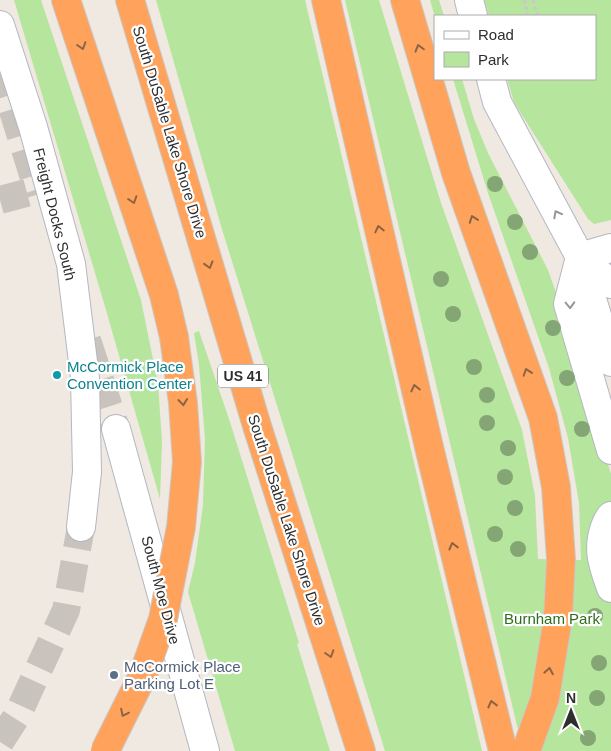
<svg xmlns="http://www.w3.org/2000/svg" width="611" height="751" viewBox="0 0 611 751" font-family="Arial,sans-serif">
  <rect width="100%" height="100%" fill="#efe9e1"/>
  <!-- green -->
  <path fill="#b6e59e" d="M14 0H41L141 300 158 384 162 441 160 499 106 310Z
    M156 0H305L482 751H385L221 226Z
    M345 0H379L441 203 522 430 535 496 538 559 581 560 579 503 568 438 549 368 488 193 453 79H462L474 119 488 153 548 270 561 307 611 474V751H523Z
    M430 0H439L444 16 435 17Z
    M484 0H611V220L594 224 588 219 520 112 514 102 507 79H595V16H489Z
    M199 331 230 422 299 643 297 644 330 751H235L188 592 195 563 203 505 205 439 199 365 194 333Z"/>
  <g fill="none" stroke-linecap="round" stroke-linejoin="round">
    <!-- minor-tunnel -->
    <path stroke="#c8c4bd" stroke-width="28" stroke-dasharray="28 14" stroke-linecap="butt" d="M0 69 39 194
      M0 200 37 190
      M87 340 116 429
      M0 742 18 714 66 610 81 527"/>
    <!-- minor casing -->
    <g stroke="#b4b7c1" stroke-width="30">
      <path id="minor" d="M469 0 473 16
        M0 25 33 127 71 264 85 378 87 472 81 527
        M491 79 497 102 580 257 611 284
        M580 257 568 304 611 450
        M580 257 611 248
        M580 259 611 362
        M116 429 205 751
        M611 516C607 520 606 524 604 530 597 551 604 568 611 588"/>
    </g>
    <!-- highway casing -->
    <g stroke="#c9c9c9" stroke-width="30">
      <path id="highway" d="M66 0 164 295 174 337
        M130 0 257 426 361 751
        M326 0 429 447 503 751
        M405 0 456 173 543 418 556 487 561 559 558 618 545 698 526 751"/>
    </g>
    <!-- path -->
    <path stroke="#c9c9c9" stroke-width="3" stroke-dasharray="4 2.5" stroke-linecap="butt" d="M524 0 528 16
      M533 0 538 16"/>
    <!-- minor -->
    <use href="#minor" stroke="#fff" stroke-width="28"/>
    <!-- highway -->
    <use href="#highway" stroke="#ffa35c" stroke-width="28"/>
    <!-- highway-bridge casing -->
    <g stroke="#c9c9c9" stroke-width="30" stroke-linecap="butt">
      <path id="highway-bridge" d="M105 751 143 675 163 619 181 527 187 462 183 403 174 337"/>
    </g>
    <!-- highway-bridge -->
    <use href="#highway-bridge" stroke="#ffa35c" stroke-width="28"/>
  </g>
  <!-- trees -->
  <g fill="#84a574">
    <circle cx="495" cy="184" r="8"/>
    <circle cx="515" cy="222" r="8"/>
    <circle cx="530" cy="252" r="8"/>
    <circle cx="441" cy="279" r="8"/>
    <circle cx="453" cy="314" r="8"/>
    <circle cx="553" cy="328" r="8"/>
    <circle cx="474" cy="367" r="8"/>
    <circle cx="567" cy="378" r="8"/>
    <circle cx="487" cy="395" r="8"/>
    <circle cx="487" cy="423" r="8"/>
    <circle cx="582" cy="429" r="8"/>
    <circle cx="508" cy="448" r="8"/>
    <circle cx="505" cy="477" r="8"/>
    <circle cx="515" cy="508" r="8"/>
    <circle cx="495" cy="534" r="8"/>
    <circle cx="518" cy="549" r="8"/>
    <circle cx="595" cy="616" r="8"/>
    <circle cx="599" cy="663" r="8"/>
    <circle cx="597" cy="698" r="8"/>
    <circle cx="588" cy="738" r="8"/>
  </g>
  <!-- one-way arrows -->
  <defs><path id="oneway-chevron" d="M-2-3.5L2.5 0L-2 3.5" fill="none" stroke-width="1.6" stroke-linecap="round" stroke-linejoin="round" transform="scale(1.25)"/></defs>
  <g stroke="#8c6343">
    <use href="#oneway-chevron" transform="translate(82 46) rotate(72)"/>
    <use href="#oneway-chevron" transform="translate(419 48) rotate(-106)"/>
    <use href="#oneway-chevron" transform="translate(133 200) rotate(72)"/>
    <use href="#oneway-chevron" transform="translate(473 219) rotate(-110)"/>
    <use href="#oneway-chevron" transform="translate(379 229) rotate(-103)"/>
    <use href="#oneway-chevron" transform="translate(209 265) rotate(73)"/>
    <use href="#oneway-chevron" transform="translate(527 372) rotate(-109)"/>
    <use href="#oneway-chevron" transform="translate(415 388) rotate(-103)"/>
    <use href="#oneway-chevron" transform="translate(183 402) rotate(84)"/>
    <use href="#oneway-chevron" transform="translate(453 546) rotate(-104)"/>
    <use href="#oneway-chevron" transform="translate(330 654) rotate(72)"/>
    <use href="#oneway-chevron" transform="translate(549 671) rotate(-80)"/>
    <use href="#oneway-chevron" transform="translate(492 704) rotate(-104)"/>
    <use href="#oneway-chevron" transform="translate(124 713) rotate(116)"/>
  </g>
  <g stroke="#969696">
    <use href="#oneway-chevron" transform="translate(557 214) rotate(-118)"/>
    <use href="#oneway-chevron" transform="translate(570 305) rotate(88)"/>
  </g>
  <!-- markers -->
  <circle fill="#0f9aa8" stroke="#fff" stroke-width="2" cx="57" cy="375" r="5"/>
  <circle fill="#5c6f8a" stroke="#fff" stroke-width="2" cx="114" cy="675" r="5"/>
  <g text-anchor="middle" dominant-baseline="central" stroke-width="4.5" stroke-linejoin="round" paint-order="stroke">
    <!-- shield labels -->
    <rect fill="#fff" stroke="#6d6d6d" stroke-width="1" x="218" y="364.5" width="50" height="23" rx="4"/>
    <g font-size="14" font-weight="bold" fill="#2e2e2e">
      <text x="243" y="376">US 41</text>
    </g>
    <!-- street labels -->
    <g font-size="15" fill="#2e2e2e" stroke="#fff">
      <text transform="translate(170 132) rotate(73)">South DuSable Lake Shore Drive</text>
      <text transform="translate(55 214) rotate(76)">Freight Docks South</text>
      <text transform="translate(287 520) rotate(72)">South DuSable Lake Shore Drive</text>
      <text transform="translate(161 590) rotate(75)">South Moe Drive</text>
    </g>
    <!-- culture labels -->
    <g font-size="15" fill="#0d838f" stroke="#fff" text-anchor="start">
      <text x="67" y="366">McCormick Place<tspan x="67" dy="17">Convention Center</tspan></text>
    </g>
    <!-- park labels -->
    <g font-size="15" fill="#2c6e1b" stroke="#fff">
      <text x="552" y="618">Burnham Park</text>
    </g>
    <!-- service labels -->
    <g font-size="15" fill="#4e5e75" stroke="#fff" text-anchor="start">
      <text x="124" y="666">McCormick Place<tspan x="124" dy="17">Parking Lot E</tspan></text>
    </g>
  </g>
  <!-- legend -->
  <rect x="434" y="15" width="162" height="65" fill="#ffffff" stroke="#ababab"/>
  <rect x="444" y="31" width="25" height="8" fill="#ffffff" stroke="#ababab"/>
  <text x="478" y="40" font-size="15" fill="#2e2e2e">Road</text>
  <rect x="444" y="52" width="25" height="15" fill="#b6e59e" stroke="#ababab"/>
  <text x="478" y="65" font-size="15" fill="#2e2e2e">Park</text>
  <!-- north arrow -->
  <g transform="translate(571 711)" stroke="#ffffff" stroke-width="4" paint-order="stroke">
  <path d="M0-4L9 19L0 12L-9 19Z" fill="#2e2e2e"/>
  <text y="-8" font-size="14" font-weight="bold" text-anchor="middle" fill="#2e2e2e">N</text>
  </g>
</svg>
